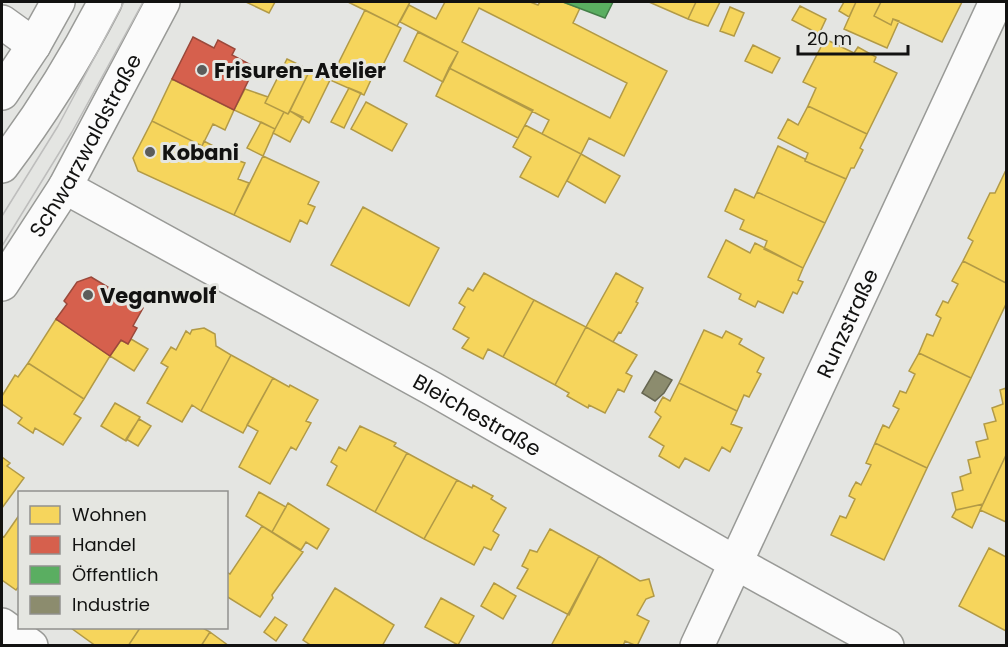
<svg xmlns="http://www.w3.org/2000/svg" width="1008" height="647" viewBox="0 0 1008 647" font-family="Poppins,sans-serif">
  <rect width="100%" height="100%" fill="#e4e5e2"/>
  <!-- homes -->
  <path fill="#f6d55c" stroke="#b29a46" stroke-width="1.5" fill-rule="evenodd" d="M246 2H275L269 13Z
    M348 2H410L397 26Z
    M445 2H530L538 5 540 2H563L580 8 573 23 667 71 624 156 589 138 581 154 542 134 549 120 449 68 458 52 400 22 409 5 436 19ZM479 8 627 83 610 118 462 42Z
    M649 2H696L688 19Z
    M696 2H720L708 26 688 19Z
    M844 2H856L849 17 839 11Z
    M856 2H881L874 16 891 25 893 19 899 21 887 48 844 29Z
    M881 2H962L942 42 893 19 891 25 874 16Z
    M800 6 826 19 819 34 792 20Z
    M730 7 744 13 734 36 720 31Z
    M365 10 401 28 379 73 375 71 364 95 330 80Z
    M418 32 458 52 443 82 404 61Z
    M825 39 854 53 858 47 876 57 874 62 897 73 867 134 808 106 816 88 803 82Z
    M753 45 780 58 772 73 745 61Z
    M287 59 310 70 288 114 265 103Z
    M449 68 533 110 518 138 436 96Z
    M310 70 330 80 309 123 290 111Z
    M172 79 234 110 225 130 213 124 202 146 152 121Z
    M349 88 361 93 344 128 331 122Z
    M245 89 268 97 265 103 284 112 275 129 234 110Z
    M366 102 407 124 392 151 351 129Z
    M808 106 867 134 860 148 863 150 854 168H851L846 179 805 161 808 153 778 138 788 119 798 125Z
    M290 111 303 117 290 142 273 133 284 112 288 114Z
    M152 121 202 146 204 141 219 149 220 148 235 155 234 159 245 163 238 179 249 183 234 215 138 171 133 158Z
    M261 122 275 129 263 156 247 148Z
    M525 125 581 154 558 197 520 177 531 157 513 147Z
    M778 146 805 159V161L846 179 825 223 757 192Z
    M581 154 620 176 605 203 567 181Z
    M263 156 319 182 308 204 315 207 307 224 300 220 290 242 234 215Z
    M1005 172 1006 173V283L963 261 973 241 968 238 990 193H995Z
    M735 189 754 198 757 192 825 223 803 268 764 249 767 241 740 229 744 220 725 211Z
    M363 207 439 248 409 306 331 265Z
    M726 240 750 253 755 243 803 268 798 280 803 282 797 294 793 292 783 313 758 301 755 307 739 299 741 294 708 277Z
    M963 261 1006 283V304L971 378 919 353 927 334 933 336 941 318 936 315 943 301 948 303 958 284 952 281Z
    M484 273 534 300 503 357 488 349 483 359 462 348 469 338 453 329 465 307 459 303 468 288 473 291Z
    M616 273 643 288 636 302 638 303 621 333 619 332 613 342 586 327Z
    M534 300 586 327 555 385 503 357Z
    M56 319 110 356 84 399 28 363Z
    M586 327 637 355 626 373 632 376 624 392 618 389 605 413 589 405 588 408 567 396 569 393 555 385Z
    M204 328 215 334 216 346 231 355 201 411 192 405 182 422 147 403 168 367 161 363 171 347 176 350 186 331 190 334 192 330Z
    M704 330 722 338 726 331 742 339 739 344 764 358 757 372 761 374 749 397 744 395 737 411 679 383Z
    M131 339 148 349 134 371 110 356 121 340 128 344Z
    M919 353 971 378 927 468 875 443 883 425 889 428 899 409 893 406 900 391 906 393 915 374 909 371Z
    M231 355 273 378 243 433 201 411Z
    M28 363 84 399 74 414 81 418 63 445 35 428 33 433 18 423 22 418 2 404V396L15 375 18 377Z
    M273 378 289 387 290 385 318 400 306 421 311 423 296 450 291 447 270 484 239 467 258 431 247 425Z
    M679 383 737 411 731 424 742 428 730 452 722 447 709 471 685 458 679 468 659 456 664 446 649 437 661 417 655 412 660 402 663 397 670 401Z
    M1006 388V455L983 504 956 510 952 493 963 490 960 477 971 473 968 460 980 457 976 442 988 439 984 424 996 421 992 408 1003 404 1000 390Z
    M115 403 140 417 126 441 101 426Z
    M139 419 151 426 138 446 126 439Z
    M360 426 396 443 394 446 407 453 375 512 327 485 337 466 331 462 339 447 346 451Z
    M875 443 927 468 884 560 831 535 840 516 846 518 855 499 849 496 852 489 856 482 861 485 871 465 866 463Z
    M407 453 457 480 424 539 375 512Z
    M1006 455V522L980 510Z
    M2 457 10 463 7 466 24 478 2 508Z
    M457 480 472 488 473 485 493 496 491 499 506 508 493 531 499 535 491 550 484 547 474 565 424 539Z
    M259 492 286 507 272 532 246 516Z
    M288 503 329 529 317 549 306 542 301 550 272 532Z
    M983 504 972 528 952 517 956 510Z
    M20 514V585L16 590 2 580V536L4 537Z
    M262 526 303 552 272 595 273 598 260 617 226 596V572L230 574Z
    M550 529 599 556 569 615 517 588 528 569 522 566 530 550 537 552Z
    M989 548 1006 557V631L959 606Z
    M599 556 640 581 649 579 654 596 646 599 637 615 649 621 637 646 625 641 623 646H551Z
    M494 583 516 596 503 619 481 606Z
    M335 588 394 625 382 646H312L303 640Z
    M441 598 474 616 458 645 425 627Z
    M275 617 287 625 276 641 264 632Z
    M71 628H140L128 646H96Z
    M140 628H203L210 632 201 646H128Z
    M210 632 229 646H201Z"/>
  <!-- shops -->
  <path fill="#d6604d" stroke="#9b493b" stroke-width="1.5" d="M193 37 214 48 218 40 235 49 232 55 255 67 234 110 172 79Z
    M91 277 143 308 133 326 137 328 128 344 121 340 110 356 56 319 67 304 64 301 77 282Z"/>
  <!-- public -->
  <path fill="#5aae61" stroke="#447f49" stroke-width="1.5" d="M563 2H613L605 18Z"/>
  <!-- industry -->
  <path fill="#8c8c6e" stroke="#676752" stroke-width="1.5" d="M655 371 672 380 664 393 655 401 642 393Z"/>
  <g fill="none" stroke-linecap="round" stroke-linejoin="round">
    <!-- minor casing -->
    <g stroke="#999a97" stroke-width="36">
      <g id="minor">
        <path d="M2 22 34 45"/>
        <path d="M2 93 34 45 58 2"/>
        <path id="s1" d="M65 187 433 389 736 563 887 646"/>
        <path d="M2 625 31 646"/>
        <path id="s2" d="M697 646 996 2"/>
      </g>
    </g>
    <!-- major casing -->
    <g stroke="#999a97" stroke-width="36">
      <g id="major">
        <path d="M2 166C43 112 74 62 105 2"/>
        <path id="s3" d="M2 284 65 187 163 2"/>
      </g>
    </g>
    <!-- minor -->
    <use href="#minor" stroke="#fbfbfb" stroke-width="33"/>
    <!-- major -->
    <use href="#major" stroke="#fbfbfb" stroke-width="33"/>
    <!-- tram -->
    <path stroke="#bebebd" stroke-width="1.5" d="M2 216 58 126 124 2
      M2 246 72 132 143 2"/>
  </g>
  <!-- markers -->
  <g fill="#5c5c5a" stroke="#e5e6e1" stroke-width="2">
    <circle cx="202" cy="70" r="6"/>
    <circle cx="150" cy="152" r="6"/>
    <circle cx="88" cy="295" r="6"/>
  </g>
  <g text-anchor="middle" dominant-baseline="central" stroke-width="6" stroke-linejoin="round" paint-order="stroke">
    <!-- poi labels -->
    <g font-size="21" font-weight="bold" fill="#121211" stroke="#e5e6e1" text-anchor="start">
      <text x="214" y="70">Frisuren-Atelier</text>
      <text x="162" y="152">Kobani</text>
      <text x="100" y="295">Veganwolf</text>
    </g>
    <!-- street labels -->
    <g font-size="21" fill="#121211" stroke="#e5e6e1">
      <text stroke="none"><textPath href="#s3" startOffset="162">Schwarzwaldstraße</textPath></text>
      <text stroke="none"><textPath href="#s2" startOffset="356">Runzstraße</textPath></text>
      <text stroke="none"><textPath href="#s1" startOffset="471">Bleichestraße</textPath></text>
    </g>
  </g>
  <!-- border -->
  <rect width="1008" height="647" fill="none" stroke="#121211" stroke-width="6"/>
  <!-- legend -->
  <rect x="18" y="491" width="210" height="138" fill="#e5e6e1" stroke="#91918e" stroke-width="1.5"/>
  <rect x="30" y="506" width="30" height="18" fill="#f6d55c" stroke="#91918e" stroke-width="1.5"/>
  <text x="72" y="521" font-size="18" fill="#121211">Wohnen</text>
  <rect x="30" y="536" width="30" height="18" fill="#d6604d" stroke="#91918e" stroke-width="1.5"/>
  <text x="72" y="551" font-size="18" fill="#121211">Handel</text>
  <rect x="30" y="566" width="30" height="18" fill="#5aae61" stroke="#91918e" stroke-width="1.5"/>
  <text x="72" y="581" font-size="18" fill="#121211">Öffentlich</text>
  <rect x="30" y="596" width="30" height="18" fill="#8c8c6e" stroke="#91918e" stroke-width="1.5"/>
  <text x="72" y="611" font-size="18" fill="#121211">Industrie</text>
  <!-- scale -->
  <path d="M798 45v9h110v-9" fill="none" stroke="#121211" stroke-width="3"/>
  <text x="807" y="45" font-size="18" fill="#121211" stroke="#e5e6e1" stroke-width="4.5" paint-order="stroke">20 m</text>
</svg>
